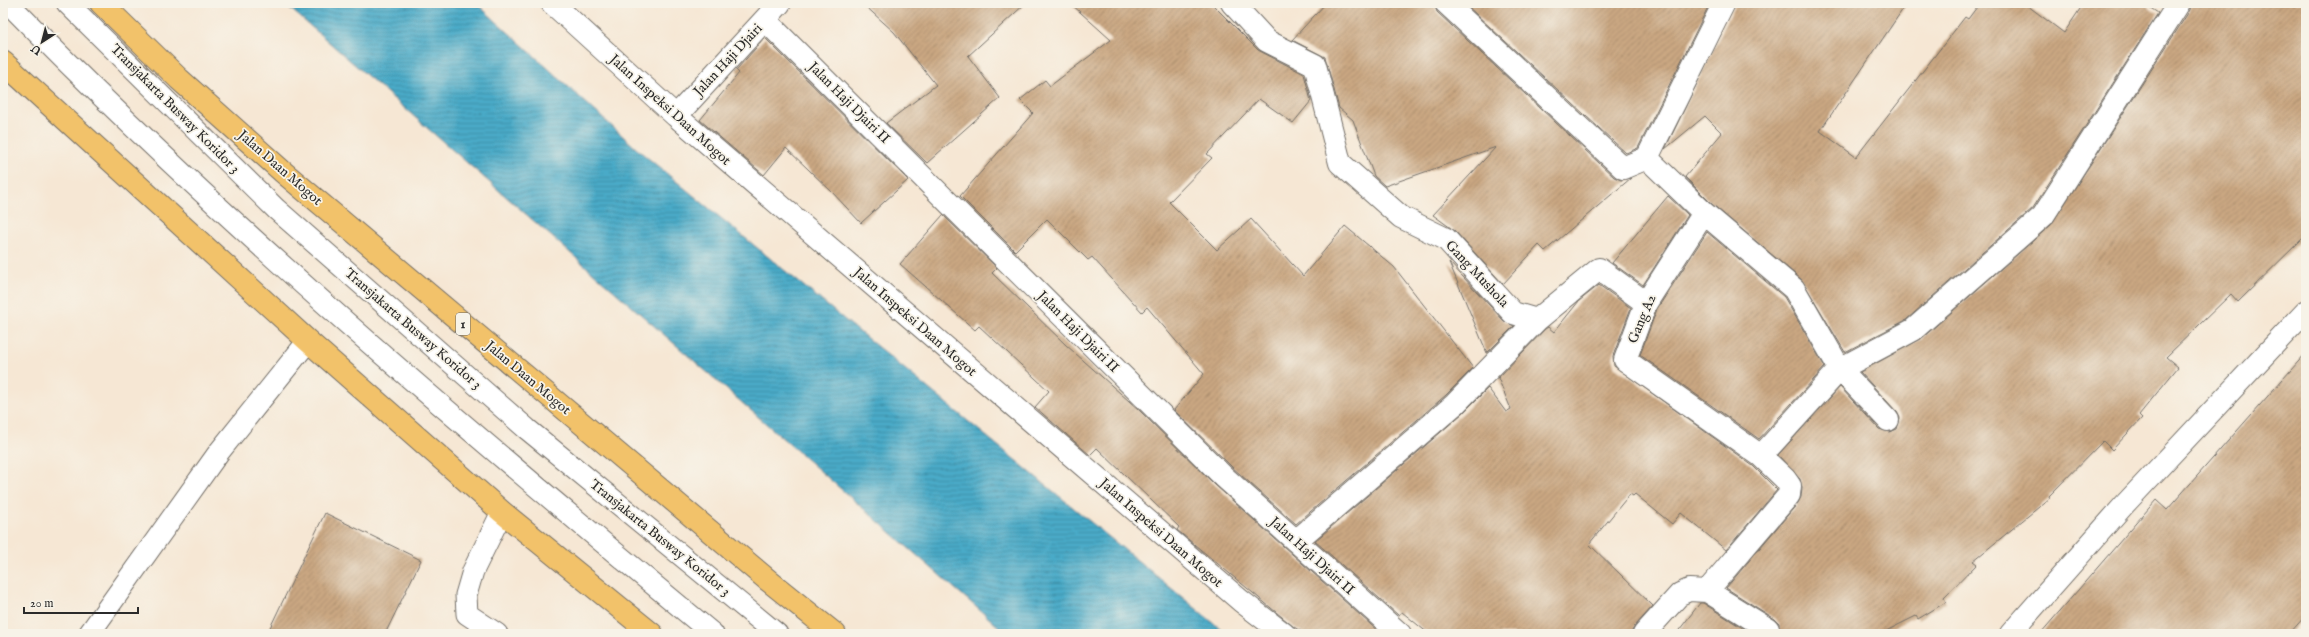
<svg xmlns="http://www.w3.org/2000/svg" width="2309" height="637" viewBox="0 0 2309 637" font-family="'IM FELL English',serif">
  <defs>
    <pattern id="water-rules" width="6" height="5" patternUnits="userSpaceOnUse"><rect width="6" height="5" fill="#49aac8"/><path d="M0 2.5h6" fill="none" stroke="#3d8ba3"/></pattern>
    <pattern id="building-hatch" width="6" height="6" patternUnits="userSpaceOnUse"><rect width="6" height="6" fill="#caa782"/><path d="M-1 1l2-2M0 6l6-6M5 7l2-2" fill="none" stroke="#a4886b"/></pattern>
  </defs>
  <rect width="100%" height="100%" fill="#f7f3e8"/>
  <filter id="ink" filterUnits="userSpaceOnUse"><feTurbulence type="fractalNoise" baseFrequency=".025" numOctaves="2"/><feDisplacementMap in="SourceGraphic" scale="8" xChannelSelector="R" yChannelSelector="G"/><feConvolveMatrix kernelMatrix="1 2 1 2 8 2 1 2 1" color-interpolation-filters="sRGB"/></filter>
  <filter id="wash" filterUnits="userSpaceOnUse"><feTurbulence type="fractalNoise" baseFrequency=".012" numOctaves="4" result="noise"/><feDisplacementMap in="SourceGraphic" scale="16" xChannelSelector="R" yChannelSelector="G"/><feGaussianBlur stdDeviation="0.9" result="paint"/><feColorMatrix in="noise" values="0 0 0 0 0 0 0 0 0 0 0 0 0 0 0 0 0 1.4 0 .05"/><feComposite in="paint" operator="in"/></filter>
  <g filter="url(#wash)">
    <rect width="100%" height="100%" fill="#f6e7d4"/>
    <!-- water -->
    <path fill="url(#water-rules)" stroke="#3a6a7a" d="M284 3H476L637 149 1227 634H1007Z"/>
    <g id="blocks">
      <!-- building -->
      <path fill="url(#building-hatch)" d="M862 3H1026L968 56 1000 98 927 163 886 123 936 85 894 32Z
        M1070 3H1211L1258 50 1304 74 1311 101 1293 123 1259 99 1207 154 1212 158 1169 202 1217 250 1251 219 1303 276 1345 226 1394 267 1473 368 1446 395 1296 524 1232 467 1174 410 1204 374 1147 307 1142 312 1092 257 1088 260 1047 219 1015 251 960 196 1033 113 1020 100 1045 80 1050 86 1111 40Z
        M1326 3H1434L1437 12 1614 177 1621 180 1631 178 1545 251 1539 245 1503 284 1455 231 1433 215 1496 147 1385 186 1374 176 1353 120 1339 108 1325 57 1292 40Z
        M1464 3H1710L1638 148 1626 153Z
        M1736 3H1907L1820 131 1856 157 1965 17 1968 19 1980 3H2024L2064 33 2084 3H2143L2158 13 2033 208 1906 320 1845 352 1802 280 1712 204 1685 177 1722 133 1705 116 1665 149Z
        M2191 3H2306V235L2238 302 2231 294 2166 357 2178 367 2139 415 2142 418 2112 450 2103 441 2049 496 2050 498 1973 561 1977 564 1944 598 1946 602 1918 619 1916 616 1880 634H1779V623L1775 619 1726 588 1798 503 1801 497 1802 487 1800 479 1778 455 1840 387 1879 429 1890 432 1897 429 1900 418 1897 412 1860 372 1921 339 2051 225 2190 10Z
        M765 38 908 180 861 223 831 191 786 148 764 175 700 120 739 73 736 70Z
        M1668 196 1688 215 1643 285 1612 263Z
        M943 215 997 268 992 273 1066 345 1138 409 1215 485 1380 633 1305 634 1294 627 1177 530 1179 527 1097 448 1090 455 1035 407 1049 391 979 326 975 330 900 264Z
        M1707 232 1784 297 1825 367 1759 439 1640 355 1657 309Z
        M1449 262 1504 321 1514 326 1487 353Z
        M1599 285 1631 308 1613 356 1614 366 1753 466 1777 490 1726 550 1681 513 1672 524 1635 494 1633 496 1630 494 1589 544 1653 606 1635 626 1630 634H1429L1402 612 1398 615 1315 541 1463 413 1488 388 1506 412 1511 409 1498 378 1545 329 1548 327 1554 332 1579 301Z
        M2306 353V615L2289 634H2040L2156 500 2167 510Z
        M325 513 421 560 385 634H267Z
        M1700 603H1703L1752 634H1676Z"/>
    </g>
  </g>
  <g filter="url(#ink)">
    <use href="#blocks" fill-opacity="0" stroke="#726d66" stroke-width="1"/>
    <g fill="none" stroke-linecap="round" stroke-linejoin="round">
      <!-- service casing -->
      <g stroke="#726d66" stroke-width="23">
        <path id="service" d="M8 3C229 229 470 433 713 634
          M67 3 276 209 527 429 777 634
          M89 634 219 452 308 341
          M497 634 467 614 466 595 473 571 502 512
          M2010 634 2125 504 2306 311"/>
      </g>
      <!-- minor casing -->
      <g stroke="#726d66" stroke-width="24">
        <path id="minor" d="M552 3 676 116 1241 601 1284 634
          M1232 3 1267 41 1315 65 1340 163 1401 217 1446 239 1513 313 1537 320 1599 269 1646 303
          M1446 3 1623 168 1647 158 1704 213 1646 303 1625 360 1761 456 1785 479 1790 486 1789 495 1707 591 1689 590 1680 594 1644 634
          M765 20 1223 476 1400 634
          M676 116 780 3
          M1647 158 1724 3
          M1704 213 1794 289 1840 369 1888 420
          M1761 456 1840 369 1913 330 2043 216 2179 3
          M1296 541 1455 404 1537 320
          M1707 591 1768 629"/>
      </g>
      <!-- trunk casing -->
      <g stroke="#726d66" stroke-width="24">
        <path id="trunk" d="M101 3 179 79 283 172 769 581 835 634
          M3 62 308 341 502 512 652 634"/>
      </g>
      <!-- service -->
      <use href="#service" stroke="#fff" stroke-width="21"/>
      <!-- minor -->
      <use href="#minor" stroke="#fff" stroke-width="22"/>
      <!-- trunk -->
      <use href="#trunk" stroke="#f2c26a" stroke-width="22"/>
    </g>
  </g>
  <g text-anchor="middle" dominant-baseline="central" stroke-width="3.5" stroke-linejoin="round" paint-order="stroke">
    <!-- shield labels -->
    <rect fill="#f7f3e8" stroke="#686764" stroke-width="1" x="456" y="313" width="14" height="22" rx="3"/>
    <g font-size="13" font-weight="bold" fill="#2b2b2b">
      <text x="463" y="324">1</text>
    </g>
    <!-- street labels -->
    <g font-size="14" fill="#2b2b2b" stroke="#f7f3e8">
      <text transform="translate(728 60) rotate(-47)">Jalan Haji Djairi</text>
      <text transform="translate(849 103) rotate(45)">Jalan Haji Djairi II</text>
      <text transform="translate(175 109) rotate(45)">Transjakarta Busway Koridor 3</text>
      <text transform="translate(670 110) rotate(42)">Jalan Inspeksi Daan Mogot</text>
      <text transform="translate(280 168) rotate(41)">Jalan Daan Mogot</text>
      <text transform="translate(1477 274) rotate(47)">Gang Mushola</text>
      <text transform="translate(1642 319) rotate(-67)">Gang A2</text>
      <text transform="translate(915 322) rotate(41)">Jalan Inspeksi Daan Mogot</text>
      <text transform="translate(413 329) rotate(41)">Transjakarta Busway Koridor 3</text>
      <text transform="translate(1078 332) rotate(45)">Jalan Haji Djairi II</text>
      <text transform="translate(528 378) rotate(40)">Jalan Daan Mogot</text>
      <text transform="translate(1161 533) rotate(41)">Jalan Inspeksi Daan Mogot</text>
      <text transform="translate(660 538) rotate(39)">Transjakarta Busway Koridor 3</text>
      <text transform="translate(1312 556) rotate(42)">Jalan Haji Djairi II</text>
    </g>
  </g>
  <!-- margin -->
  <rect width="2309" height="637" fill="none" stroke="#f7f3e8" stroke-width="16"/>
  <!-- north arrow -->
  <g transform="translate(42 42) rotate(216)" stroke="#f7f3e8" stroke-width="3" paint-order="stroke">
  <path d="M0-3L7 15L0 10L-7 15Z" fill="#2b2b2b"/>
  <text y="-6" font-size="11" font-weight="bold" text-anchor="middle" fill="#2b2b2b">U</text>
  </g>
  <!-- scale -->
  <path d="M24 607v6h114v-6" fill="none" stroke="#2b2b2b" stroke-width="2"/>
  <text x="30" y="607" font-size="12" fill="#2b2b2b" stroke="#f7f3e8" stroke-width="3" paint-order="stroke">20 m</text>
</svg>
